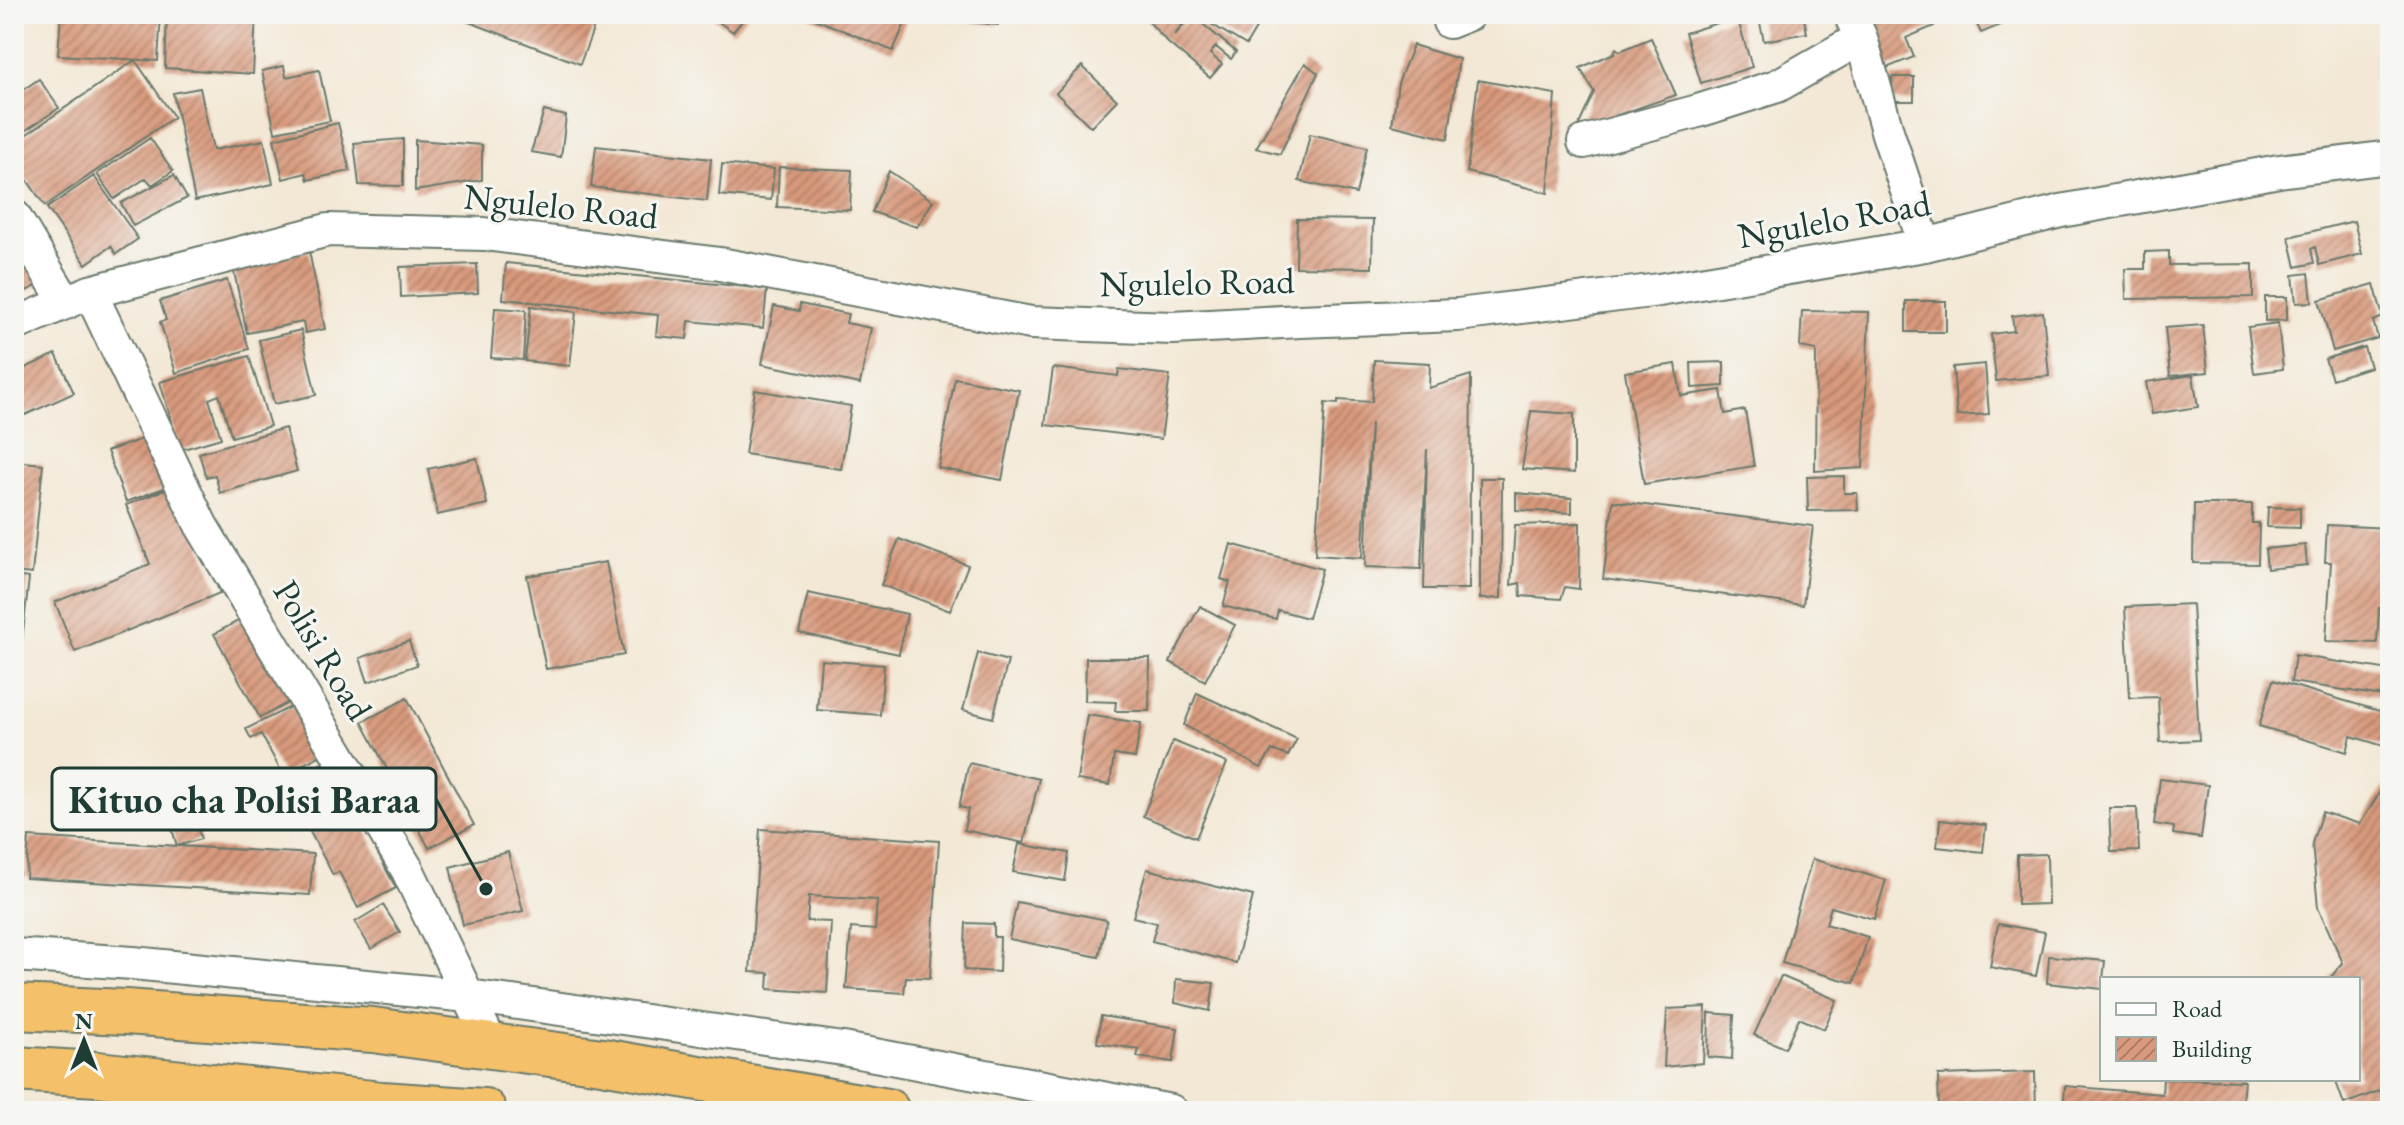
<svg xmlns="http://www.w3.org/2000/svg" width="2404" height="1125" viewBox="0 0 2404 1125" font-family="'EB Garamond',serif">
  <defs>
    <pattern id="building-hatch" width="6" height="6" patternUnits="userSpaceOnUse" patternTransform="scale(2)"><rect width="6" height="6" fill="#d8997c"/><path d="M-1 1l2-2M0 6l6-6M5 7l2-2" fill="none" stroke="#af7e66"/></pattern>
  </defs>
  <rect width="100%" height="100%" fill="#f6f6f2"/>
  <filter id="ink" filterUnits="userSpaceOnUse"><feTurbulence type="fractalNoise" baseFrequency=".0125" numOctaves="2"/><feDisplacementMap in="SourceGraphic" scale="16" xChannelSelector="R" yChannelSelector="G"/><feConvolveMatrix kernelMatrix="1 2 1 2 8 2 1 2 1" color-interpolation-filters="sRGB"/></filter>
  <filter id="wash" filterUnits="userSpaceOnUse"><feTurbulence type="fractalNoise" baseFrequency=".006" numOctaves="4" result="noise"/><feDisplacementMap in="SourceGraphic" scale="32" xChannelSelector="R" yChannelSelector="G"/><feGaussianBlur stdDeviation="1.8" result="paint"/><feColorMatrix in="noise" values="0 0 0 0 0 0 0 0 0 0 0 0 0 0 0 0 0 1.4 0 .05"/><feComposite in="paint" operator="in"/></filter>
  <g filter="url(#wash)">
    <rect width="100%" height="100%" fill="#f3e8d5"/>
    <g id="blocks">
      <!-- building -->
      <path fill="url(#building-hatch)" d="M61 14H161L158 61 58 55Z
        M167 14H256L253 74 165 68Z
        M448 14H597L595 18 597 19 580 64Z
        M707 14H748L733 32Z
        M803 14H909L893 51Z
        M932 14H999L998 25 932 18Z
        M1142 14H1190L1174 36 1192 15 1236 52 1231 59 1216 47 1210 54 1222 64 1210 78 1168 43Z
        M1195 14H1250L1261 20 1246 45Z
        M1784 14H1803L1807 33 1764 41 1759 19Z
        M1884 14H1929L1934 26 1906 38 1914 57 1884 69 1865 22Z
        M1972 14H2013L2015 19 1981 33Z
        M1737 17 1752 67 1701 83 1685 33Z
        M1651 38 1676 95 1609 118 1600 134 1578 127 1594 92 1580 68 1614 53 1616 48 1620 51Z
        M1413 45 1459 59 1448 139 1392 125 1398 83Z
        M135 60 174 117 45 206 14 161V143Z
        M1305 63 1318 73 1280 154 1256 148Z
        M284 66 286 77 319 70 330 121 275 132 262 71Z
        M1082 66 1117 100 1091 127 1056 93Z
        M1892 77H1914V101H1893Z
        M39 79 59 108 14 138V96Z
        M1478 80 1555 94 1548 193 1467 172Z
        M200 88 213 150 264 140 273 184 195 201 173 93Z
        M544 111 566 116 561 157 531 152Z
        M338 123 350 171 308 180 306 173 283 179 274 139Z
        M1310 134 1367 147 1356 194 1299 181Z
        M150 138 173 171 152 185 146 178 114 199 97 174Z
        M403 139V186L359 185 354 143Z
        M415 140 482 145V180L415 191Z
        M596 146 711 159 707 201 591 187Z
        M722 164 774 169 771 200 719 195Z
        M779 167 852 170 850 210 777 207Z
        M889 171 933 201 917 227 872 212Z
        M174 175 187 198 133 226 121 203Z
        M94 176 138 239 116 254 111 246 86 264 47 208Z
        M1297 219 1373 220 1372 268 1296 267Z
        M2354 221 2362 254 2319 265 2315 247 2311 249 2314 263 2296 267 2289 237Z
        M14 230 49 280 14 297Z
        M309 251 325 329 305 333 303 322 247 333 233 267Z
        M2169 251V265L2253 264V297L2126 299 2125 269H2145V252Z
        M506 263 767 289 763 328 689 321 687 339 656 336 658 315 503 299Z
        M477 264 478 293 401 297 400 267Z
        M2309 273 2312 302 2296 303 2293 275Z
        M227 280 249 349 176 373 160 322 166 320 160 301Z
        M2374 284 2383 317 2373 321 2378 338 2333 351 2319 300Z
        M2265 297H2287V320L2265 321Z
        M1906 301H1946V332H1906Z
        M800 304 848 314 846 323 871 328 860 384 762 364 774 306 799 311Z
        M531 306 576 312 570 366 525 361Z
        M495 308 526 310 523 360 491 358Z
        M1802 311 1869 312 1863 468 1815 471 1816 350 1800 347Z
        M2043 312 2049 376 1996 381 1991 334 2014 331 2012 316Z
        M2278 323 2283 369 2254 373 2248 327Z
        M2203 325 2208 372 2170 376 2165 328Z
        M301 330 316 395 274 404 259 340Z
        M2364 347 2370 367 2332 379 2325 359Z
        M56 354 74 393 14 420V373Z
        M249 356 270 426 232 437 219 395 209 399 221 438 180 450 160 382Z
        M1374 360 1430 363 1429 388 1471 375 1469 589H1424L1427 449 1421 569 1365 567 1371 423 1362 558 1315 555 1325 403 1338 404V400L1372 402Z
        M1724 362V386L1692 388 1691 363Z
        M1676 364 1681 396 1721 390 1725 414 1745 410 1754 466 1644 484 1625 372Z
        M1985 364 1989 414 1957 416 1953 367Z
        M1053 368 1118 376 1119 369 1170 375 1161 439 1045 425Z
        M2193 375 2198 407 2152 414 2146 382Z
        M955 378 1019 390 1002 480 938 468Z
        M755 390 851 406 841 469 745 454Z
        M1531 411 1574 414V473L1522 469Z
        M285 428 297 471 220 493 215 475 206 477 199 453Z
        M151 436 170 486 126 502 107 451Z
        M477 458 487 504 437 515 428 469Z
        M14 461 43 464 32 574 14 572Z
        M1844 476V493H1857L1858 510 1808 511 1807 477Z
        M1480 478H1502L1501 598 1480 599Z
        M176 485 220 593 75 652 55 602 150 564 126 505Z
        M1516 493 1572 498V513L1516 510Z
        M1613 501 1813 526 1803 605 1603 579Z
        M2194 504H2252V523H2259L2258 564 2193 563Z
        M2268 507 2300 508V528L2267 527Z
        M1580 523 1579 589 1565 587 1561 599 1521 596 1520 583 1511 585 1515 525Z
        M2327 525 2389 528 2385 609 2379 608 2377 643 2326 641 2331 562H2325Z
        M899 539 968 565 950 611 881 585Z
        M1231 544 1322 569 1308 618 1278 610 1276 619 1223 606 1230 582 1221 579Z
        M2305 545 2307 565 2267 569 2265 549Z
        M606 562 624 655 546 669 527 576Z
        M14 576 29 578 21 650 14 649Z
        M808 593 907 614 899 654 799 633Z
        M2192 604 2199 740 2160 742 2158 697 2130 698 2125 607Z
        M1200 606 1235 625 1205 681 1170 662Z
        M247 616 293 700 260 718 214 634Z
        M409 641 417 665 368 682 360 658Z
        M978 653 1008 661 993 718 963 710Z
        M2295 655 2390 670V697L2291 682Z
        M1086 658H1150L1149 711H1115L1116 702 1085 701Z
        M821 660 884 665 880 715 817 710Z
        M2273 680 2390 714V737L2387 747 2351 736 2347 752 2259 726Z
        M1197 693 1297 739 1288 756 1272 750 1261 768 1184 725Z
        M407 698 474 825 429 848 362 722Z
        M296 704 323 754 283 775 261 734 251 739 246 729Z
        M1087 715 1141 723 1135 758 1114 755 1110 785 1077 780Z
        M1173 741 1227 763 1196 838 1143 816Z
        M328 760 396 888 358 908 339 872 333 875 294 802 306 795 296 777Z
        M969 763 1039 779 1024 843 964 830 968 809 959 807Z
        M2160 779 2208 785 2201 838 2173 834 2174 827 2154 824Z
        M2383 787 2390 793V1087L2344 1104 2335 1079H2358V979H2329L2343 963 2318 907 2312 843 2322 812 2360 824Z
        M14 805H22L19 874H14Z
        M2109 808H2137L2139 851 2111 852Z
        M193 811 201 839 177 846 169 819Z
        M1940 820 1986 825 1983 852 1937 847Z
        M760 829 939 841 930 978 906 977 904 993 846 989 851 928 875 930 877 900 809 896 807 921 831 922 827 993 768 989 769 973 750 972Z
        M29 837 313 854 310 895 26 878Z
        M1019 844 1069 853 1065 881 1013 872Z
        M508 852 523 911 463 925 450 867Z
        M2047 854 2048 904 2017 905V855Z
        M1812 859 1886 880 1874 919 1831 907 1826 924 1868 937 1854 983 1782 963Z
        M1147 869 1253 896 1236 963 1152 941 1157 923 1133 917Z
        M1017 902 1107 920 1099 957 1009 939Z
        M383 905 400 932 371 949 355 922Z
        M966 923 994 924V937H1000L999 972 964 970Z
        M1998 924 2045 932 2036 976 1990 967Z
        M2049 956 2105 961 2102 989 2047 983Z
        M1781 976 1837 1000 1824 1029 1799 1018 1785 1048 1754 1035Z
        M1176 979 1214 983 1210 1011 1175 1003Z
        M1706 1007 1703 1063 1664 1067 1667 1009Z
        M1709 1013 1734 1015 1732 1059 1708 1057Z
        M1101 1016 1178 1028 1173 1062 1137 1057 1139 1049 1097 1043Z
        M2035 1072 2036 1111H1939L1938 1075Z
        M2163 1079 2244 1081 2241 1111H2063L2065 1086 2162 1094Z"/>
    </g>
  </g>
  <g filter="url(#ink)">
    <use href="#blocks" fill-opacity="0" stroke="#69796c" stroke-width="2"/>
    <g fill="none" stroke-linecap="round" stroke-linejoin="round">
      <!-- minor casing -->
      <g stroke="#69796c" stroke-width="36">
        <path id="minor" d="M1850 14 1861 38 1888 134 1925 245
          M1449 22 1469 14
          M1584 142 1698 111 1777 86 1861 38
          M14 216 66 303
          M90 292 201 525 407 869 492 1046
          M14 325 90 292 328 230 484 234 720 264 1031 323 1173 328 1300 321 1458 315 1659 290 1925 245 2061 211 2279 171 2390 157
          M14 955 133 963 469 996 843 1049 1171 1111"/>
      </g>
      <!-- trunk casing -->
      <g stroke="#69796c" stroke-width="48">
        <path id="trunk" d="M14 1007 126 1012 373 1030 602 1061 887 1111
          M14 1069 97 1074 382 1104 484 1111"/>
      </g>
      <!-- minor -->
      <use href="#minor" stroke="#fff" stroke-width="32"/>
      <!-- trunk -->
      <use href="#trunk" stroke="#f4c16a" stroke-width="44"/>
    </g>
  </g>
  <g text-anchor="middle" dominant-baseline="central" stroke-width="6" stroke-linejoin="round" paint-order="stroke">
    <!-- street labels -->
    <g font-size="36" fill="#1f3d34" stroke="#f6f6f2">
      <text transform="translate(561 206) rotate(6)">Ngulelo Road</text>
      <text transform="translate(1834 219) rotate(-10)">Ngulelo Road</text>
      <text transform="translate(1197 282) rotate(-1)">Ngulelo Road</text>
      <text transform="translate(323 650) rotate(59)">Polisi Road</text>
    </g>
  </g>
  <!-- callouts -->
  <path fill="none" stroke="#1f3d34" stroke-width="3" d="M486 889L436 799"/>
  <circle fill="#1f3d34" stroke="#f6f6f2" stroke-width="3" cx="486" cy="889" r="8"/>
  <rect fill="#f6f6f2" stroke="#1f3d34" stroke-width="3" x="52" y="768" width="384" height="62" rx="8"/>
  <g font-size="38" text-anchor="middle" font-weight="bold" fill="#1f3d34">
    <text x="244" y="813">Kituo cha Polisi Baraa</text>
  </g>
  <!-- margin -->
  <rect width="2404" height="1125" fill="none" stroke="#f6f6f2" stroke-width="48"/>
  <!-- legend -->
  <rect x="2100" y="977" width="260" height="104" fill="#f6f6f2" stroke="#a0aca6" stroke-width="2"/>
  <rect x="2116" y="1003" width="40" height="12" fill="#ffffff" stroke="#a0aca6" stroke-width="2"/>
  <text x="2172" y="1017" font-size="24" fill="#1f3d34">Road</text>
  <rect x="2116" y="1037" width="40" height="24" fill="url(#building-hatch)" stroke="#a0aca6" stroke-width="2"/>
  <text x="2172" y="1057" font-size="24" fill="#1f3d34">Building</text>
  <!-- north arrow -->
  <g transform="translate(84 1041)" stroke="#f6f6f2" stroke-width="6" paint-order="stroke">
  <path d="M0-6L14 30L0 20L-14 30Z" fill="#1f3d34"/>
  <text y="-12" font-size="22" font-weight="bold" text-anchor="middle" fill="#1f3d34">N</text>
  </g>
</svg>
